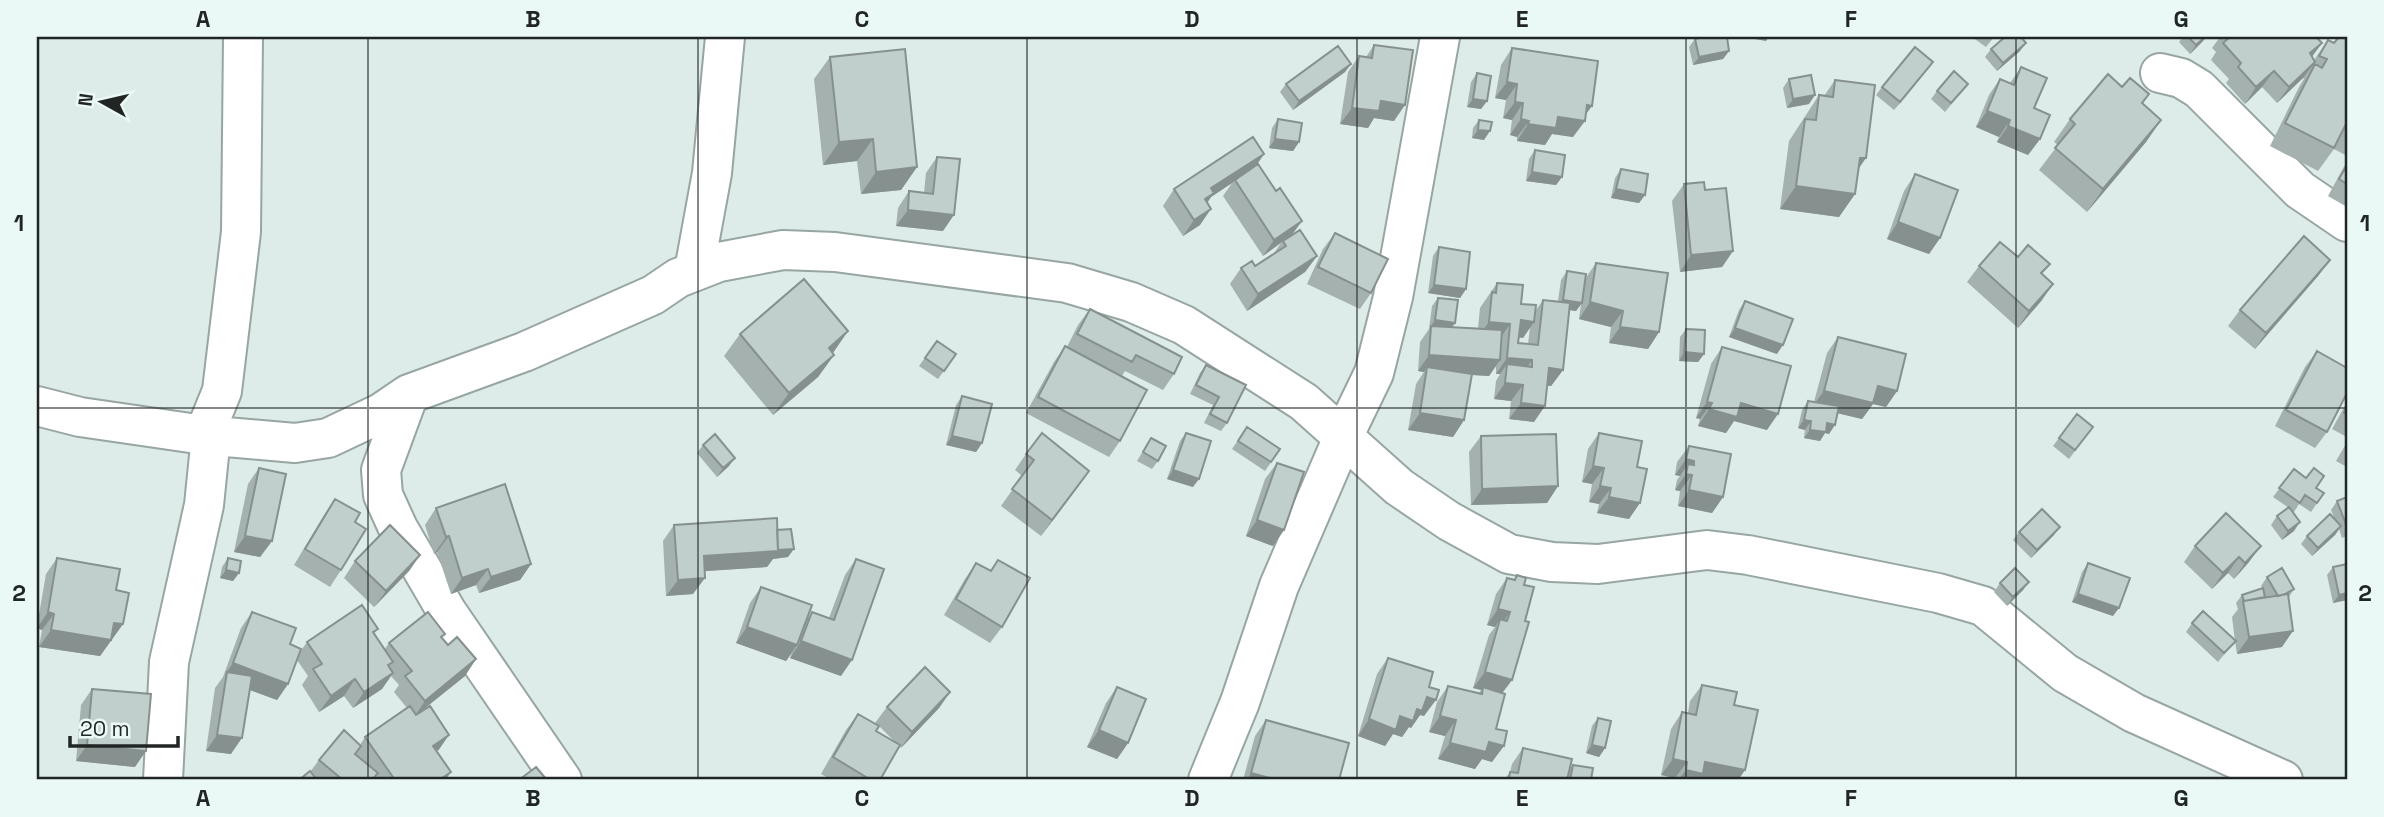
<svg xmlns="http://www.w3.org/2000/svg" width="2384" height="817" viewBox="0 0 2384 817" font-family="'Space Grotesk',sans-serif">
  <rect width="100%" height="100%" fill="#ddebe9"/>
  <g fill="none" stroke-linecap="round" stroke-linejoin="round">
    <!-- street casing -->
    <g stroke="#97a5a3" stroke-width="42">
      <path id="street" d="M2160 73 2181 78 2199 89 2300 190 2347 222
        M694 271 712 173 725 37
        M409 394 381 470 383 495 398 528 447 612 562 780
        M37 406 80 417 204 435 295 443 328 438 381 413 409 394 524 352 653 295 678 278 719 262 783 250 835 252 1067 283 1131 302 1184 325 1304 402 1399 487 1449 521 1509 554 1552 562 1598 564 1707 550 1748 555 1938 593 1983 606 2065 673 2134 713 2283 780
        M204 435 222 391 241 232 243 37
        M163 780 169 662 204 505 211 436
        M1208 780 1240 702 1279 586 1344 435 1374 373 1393 297 1440 37"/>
    </g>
    <!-- street -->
    <use href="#street" stroke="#fff" stroke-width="38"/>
  </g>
  <!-- wall -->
  <path fill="#a5b1af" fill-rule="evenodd" d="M1972 37H1994L1986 47Z
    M2183 37H2206L2203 41 2190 54 2179 42Z
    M2220 37H2316L2322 43 2312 57 2314 60 2328 40 2334 43 2347 37V156L2334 149 2318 171 2270 146 2299 87 2304 79 2303 78 2277 103 2262 87 2245 104 2226 83 2229 79 2211 60 2216 52 2212 48Z
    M1695 39 1729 51 1723 59 1693 65 1689 47Z
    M1374 45 1394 121 1374 118 1368 128 1340 124 1348 72 1359 56 1366 57Z
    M1512 48 1586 114 1573 137 1552 134 1545 145 1517 141V137L1510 135 1512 120 1503 118 1506 100 1495 98 1501 65Z
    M1991 49 2020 51 1997 71 1985 57Z
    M830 57 917 167 901 190 861 194 857 161 823 165 814 79Z
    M1933 62 1894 110 1876 95 1882 87Z
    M1351 64 1345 72 1293 110 1280 92 1286 84Z
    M2021 67 2034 108 2040 139 2028 155 1997 142 1999 137 1976 127 1989 95 2000 79 2010 83Z
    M1477 73 1487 101 1481 109 1467 107 1471 82Z
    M1789 79 1809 104 1787 108 1783 88Z
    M1835 80 1858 169 1855 194 1839 217 1780 209 1789 141 1819 95 1824 96Z
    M1968 84 1945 112 1931 99 1937 91Z
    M2122 87 2149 94 2143 103 2161 120 2146 142 2087 212 2039 170 2058 145 2054 142 2070 119Z
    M1278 119 1299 142 1293 151 1269 148 1272 128Z
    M1479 120 1484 140 1472 138 1473 128Z
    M1535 150 1562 177 1556 185 1526 181 1529 159Z
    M1264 154 1256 166 1302 221 1292 235 1317 256 1305 272 1247 311 1230 284 1241 268 1255 266 1274 253 1281 243 1263 256 1223 196 1232 183 1211 197 1207 203 1200 225 1183 236 1163 206 1174 189Z
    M937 157 943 231 896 226 898 208 909 191 924 193 926 173Z
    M2347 161V207L2328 196Z
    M1621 169 1645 195 1639 203 1611 198 1615 178Z
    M1915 174 1940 238 1929 254 1887 239 1904 191Z
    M1684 184 1705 190 1733 251 1722 267 1680 272 1672 201Z
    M1335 233 1371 293 1360 309 1307 284 1323 249Z
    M1439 247 1466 289 1460 298 1428 293 1433 256Z
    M2018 257 2050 264 2042 274V300L2018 328 1967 282 1979 266Z
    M2330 260 2318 276 2255 349 2228 326 2240 310Z
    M1596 263 1659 332 1648 349 1609 343 1611 327 1579 319 1581 304 1576 311 1569 310 1563 370 1551 386H1547L1534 422 1509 419 1511 401 1494 399 1496 381 1500 374H1496V366L1489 376 1471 375 1464 420 1453 437 1408 430 1416 384 1424 372 1418 371 1420 342 1429 329 1432 306 1438 298 1455 323 1452 327 1478 328 1480 308 1497 283 1521 304 1536 310 1543 300 1558 301 1561 280 1567 271 1585 279ZM1530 327 1528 344 1518 343 1519 337 1523 338Z
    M1745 301 1777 354 1729 337 1739 310Z
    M1090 309 1174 374 1163 390 1125 371 1122 376 1120 441 1109 457 1026 413 1054 362 1065 346 1067 347 1078 325Z
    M1686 329 1704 354 1698 362 1679 361 1680 337Z
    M848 331 833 353 834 355 818 377 773 415 724 356 740 334Z
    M1838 337 1897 391 1886 407 1873 404 1862 419 1837 413 1829 434 1825 433 1820 441 1804 438 1805 430 1798 428 1802 410 1808 401 1814 402 1827 353Z
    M937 341 956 354 938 379 919 366Z
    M1722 347 1767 430 1734 421 1726 433 1698 426 1700 419 1696 418 1711 364Z
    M2317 351 2327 432 2315 448 2275 426 2305 367Z
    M1206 365 1246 385 1227 423 1221 431 1204 423 1213 405 1190 394 1200 373Z
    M962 396 982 443 976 452 946 445 956 405Z
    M2347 402V437L2332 429Z
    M2077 414 2093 427 2069 459 2053 446Z
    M1247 427 1280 449 1265 471 1232 449Z
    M1186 433 1193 487 1167 479 1180 441Z
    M1599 433 1637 467 1629 519 1597 513 1599 504 1589 502 1592 484 1582 482 1588 449Z
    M1481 436 1558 486 1547 503 1471 505 1469 452Z
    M1151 438 1158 461 1152 469 1137 461Z
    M2347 442V467L2336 461Z
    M703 445 729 466 717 477 697 453Z
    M1689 446 1723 497 1712 513 1678 506 1680 491 1675 490 1677 480 1680 476 1675 475 1677 462Z
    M1026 454 1089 471 1041 536 1001 506 1022 476 1015 470Z
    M1277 463 1284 530 1273 546 1246 536 1265 479Z
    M259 468 272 541 260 557 234 552 248 484Z
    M2294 469 2324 493 2311 512 2299 504 2294 512 2291 510 2294 531 2282 540 2271 525 2277 516 2289 508 2273 497Z
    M2347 497V536L2342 538 2339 529 2335 535 2312 556 2301 544 2307 536 2335 520 2331 510 2337 501Z
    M335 499 355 522 341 570 330 587 294 565 324 515Z
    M436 508 531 564 520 580 479 593 476 585 451 594 437 552 434 554 425 525Z
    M2226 513 2249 562 2234 579 2228 573 2212 589 2184 562 2195 546Z
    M674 525 777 530 788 557 773 559 767 567 704 571 693 594 666 596 663 541Z
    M2019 532 2054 535 2031 558 2013 540Z
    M420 555 409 571 374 607 344 578 355 561Z
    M57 558 116 590 123 624 100 656 39 647 42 630 37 628V626L46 574Z
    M228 558 239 573 233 581 220 578 222 567Z
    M856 559 841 676 790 658 792 653 786 661 736 643 750 603 761 587 807 619 812 612 829 618 845 575Z
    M998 560 1002 627 990 643 944 615 965 579 976 563 990 571Z
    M2088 563 2113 616 2072 602 2082 572Z
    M2347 564V600L2333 603 2327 575 2333 567Z
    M1517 575 1524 585 1525 621 1512 680 1502 693 1496 729 1492 762 1482 759 1475 769 1438 759 1445 736 1429 732 1437 702 1448 686 1479 693 1481 690 1473 688 1489 635 1495 627 1487 625 1496 594 1507 578 1513 580Z
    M2267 577 2294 589 2289 597 2282 647 2237 654 2235 641 2218 662 2186 632 2192 623 2235 641 2232 617 2238 609 2236 603 2242 595 2263 589 2261 586Z
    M2029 582 2023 590 2007 606 1994 592 2000 583Z
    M252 612 300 652 307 642 378 629 374 634 384 650 389 643 442 638 448 645 476 659 465 676 416 715 437 751 451 772 445 780H299L310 772 319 760 360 745 365 737 407 708 394 692 399 685 391 676 382 689 353 708 344 696 319 712 302 685 308 676 297 660 288 684 277 700 250 690 231 754 206 751 215 688 223 677 241 628Z
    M1388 658 1429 687 1424 716 1420 715 1411 728 1409 727 1402 737 1393 734 1385 746 1358 736 1377 674Z
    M1702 685 1734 705 1745 770 1738 780H1705L1699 779 1698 780H1675V778L1661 775 1671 729 1682 712 1688 713 1690 701Z
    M1117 687 1128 743 1117 759 1087 747 1106 703Z
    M92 689 135 767 76 761 81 705Z
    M950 692 939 708 901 748 900 746 880 780H832L821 774 846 730 858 714 877 725 875 723 887 707ZM879 726 896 743 876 731Z
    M1598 718 1605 748 1599 757 1586 753 1592 726Z
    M1266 720 1339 780H1243L1255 736Z
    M1523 748 1569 770 1573 765 1591 780H1504L1510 772 1512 764Z"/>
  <!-- shaded-wall -->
  <path fill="#86908f" d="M1743 37H1769L1766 41Z
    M2205 37H2206L2203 41 2190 54 2196 45Z
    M2026 43 2020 51 1997 71 2003 63Z
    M2322 43 2310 59V53Z
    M1729 51 1723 59 1693 65 1699 57Z
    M1933 62 1927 70 1894 110 1900 102Z
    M2315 62 2303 78 2277 103 2289 87Z
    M1351 64 1345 72 1293 110 1299 101Z
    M2274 71 2262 87 2245 104 2256 87Z
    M1507 82 1517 84 1506 100 1495 98Z
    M1815 95 1809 104 1787 108 1793 99Z
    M1473 99 1487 101 1481 109 1467 107Z
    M1381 101 1405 105 1394 121 1374 118 1368 128 1340 124 1352 108Z
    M1515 102 1523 103 1512 120 1503 118Z
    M1587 105 1592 106 1581 121H1585L1573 137 1552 134 1545 145 1517 141 1528 124 1558 117Z
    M1987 111 2010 120 1999 137 1976 127Z
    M1521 119 1529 121 1517 137 1510 135Z
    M2161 120 2146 142 2087 212 2103 189Z
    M2008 126 2040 139 2028 155 1997 142Z
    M1478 130 1490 131 1484 140 1472 138Z
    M873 139 857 161 823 165 839 142Z
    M1275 139 1299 142 1293 151 1269 148Z
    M1264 154 1253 170 1235 180 1232 183 1211 197 1203 209 1194 215 1211 188Z
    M1860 158H1866L1850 181Z
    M917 167 901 190 861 194 876 172Z
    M1532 172 1562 177 1556 185 1526 181Z
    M1796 186 1855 194 1839 217 1780 209Z
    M1616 189 1645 195 1639 203 1611 198Z
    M1211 209 1200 225 1183 236 1194 220Z
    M908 210 954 215 943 231 896 226Z
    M1302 221 1290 237 1283 241 1263 256 1274 240Z
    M1898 222 1940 238 1929 254 1887 239Z
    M1733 251 1722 267 1680 272 1691 255Z
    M1317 256 1305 272 1247 311 1258 294Z
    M2330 260 2318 276 2255 349 2266 333Z
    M2053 284 2042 300 2018 328 2029 311Z
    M1434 285 1466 289 1460 298 1428 293Z
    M1563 300 1582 303 1576 311 1557 308Z
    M1590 302 1623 311 1611 327 1579 319Z
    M1435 320 1455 323 1449 332 1431 326 1429 329Z
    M1521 320 1534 322 1523 338 1509 336Z
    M1489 322 1510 324 1499 340 1477 338Z
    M1620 327 1659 332 1648 349 1609 343Z
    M1735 328 1783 345 1777 354 1729 337Z
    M848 331 832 354 829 348Z
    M1684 352 1704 354 1698 362 1679 361Z
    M834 355 818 377 773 415 789 393Z
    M1429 355 1500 360 1489 376 1427 372V367L1424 372 1418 371Z
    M1507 358 1532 360 1521 376 1507 364 1500 374H1496Z
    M1549 368 1563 370 1551 386 1538 385Z
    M1505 383 1523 385 1511 401 1494 399Z
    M1878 386 1897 391 1886 407 1873 404 1862 419 1812 407 1824 391Z
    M1707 402 1712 403 1700 419 1696 418Z
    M1521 403 1545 406 1534 422 1509 419Z
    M1741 403 1778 414 1767 430 1734 421 1726 433 1698 426 1709 409Z
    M1420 413 1464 420 1453 437 1408 430Z
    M1804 420 1811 421 1805 430 1798 428Z
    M1827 423 1835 425 1829 434 1825 433 1820 441 1804 438 1810 430Z
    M952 436 982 443 976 452 946 445Z
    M735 458 729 466 717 477 723 468Z
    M1686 459 1694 461 1687 471 1688 464 1680 476 1675 475Z
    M1593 466 1604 468 1592 484 1582 482Z
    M1173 470 1199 479 1193 487 1167 479Z
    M1089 471 1078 487 1041 536 1052 520Z
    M1686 474 1692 475 1680 491 1675 490Z
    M1558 486 1547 503 1471 505 1482 489Z
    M1600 486 1611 488 1599 504 1589 502Z
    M1689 490 1723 497 1712 513 1678 506Z
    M1609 497 1640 503 1629 519 1597 513Z
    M1257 520 1284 530 1273 546 1246 536Z
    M2300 522 2294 531 2282 540 2288 531Z
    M2341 526 2335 535 2312 556 2318 548Z
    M2060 527 2054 535 2031 558 2037 550Z
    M245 536 272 541 260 557 234 552Z
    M449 536 437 552 434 554 446 537Z
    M2261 546 2249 562 2234 579 2245 563Z
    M794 549 788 557 773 559 767 567 692 572 704 556Z
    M420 555 409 571 374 607 386 591Z
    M2239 557 2228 573 2212 589 2223 573Z
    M531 564 520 580 479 593 491 577Z
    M488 569 476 585 451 594 462 578Z
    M226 570 239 573 233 581 220 578Z
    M705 578 693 594 666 596 678 580Z
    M2029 582 2023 590 2007 606 2013 597Z
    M2347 593V600L2333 603 2339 595Z
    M2078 594 2119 608 2113 616 2072 602Z
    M1498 609 1510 612 1499 628 1500 619 1495 627 1487 625Z
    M48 612 54 614 42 630 37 628Z
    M114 623 123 624 100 656 39 647 51 630Z
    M747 627 797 645 786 661 736 643Z
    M2293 631 2282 647 2237 654 2249 637Z
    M801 641 852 660 841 676 790 658Z
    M476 659 465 676 414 717 425 701Z
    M233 663 288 684 277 700 225 681 226 673Z
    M1485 672 1512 680 1500 696 1483 687 1481 690 1473 688Z
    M393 673 382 689 353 708 364 692Z
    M355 679 344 696 319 712 331 696Z
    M950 692 939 708 901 748 912 732Z
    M1427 697 1436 700 1424 716 1420 715 1411 728 1409 727 1402 737 1393 734 1385 746 1358 736 1369 719 1400 716Z
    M1440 716 1456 720 1445 736 1429 732Z
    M1099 730 1128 743 1117 759 1087 747Z
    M217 735 242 738 231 754 206 751Z
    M449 735 438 751 433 746Z
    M1489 742 1504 746 1492 762 1482 759 1475 769 1438 759 1450 743Z
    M87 745 146 751 135 767 76 761Z
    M1592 745 1605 748 1599 757 1586 753Z
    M1673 759 1687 762 1675 778 1661 775Z
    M1705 762 1745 770 1738 780H1705L1699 779 1698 780H1678L1686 770Z
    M451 772 445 780H440L442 778Z
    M1251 773 1277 780H1247Z"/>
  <!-- building -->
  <path fill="#c0cecc" stroke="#86908f" stroke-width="2" d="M1704 37H1727L1729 51 1699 57 1695 39Z
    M2005 37H2021L2026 43 2003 63 1991 49Z
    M2188 37H2205L2196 45Z
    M2228 37H2316L2322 43 2310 53 2315 62 2289 87 2274 71 2256 87 2238 67 2241 63 2223 43 2229 38Z
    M2339 37H2347V125L2346 124 2334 148 2285 123 2315 64 2322 68 2327 59 2319 56 2328 40 2334 43Z
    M1374 45 1413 50 1405 105 1381 101 1379 111 1352 108 1359 56 1372 58Z
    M1338 46 1351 64 1299 101 1286 84Z
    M1915 47 1933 62 1900 102 1882 87Z
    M1512 48 1598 61 1592 106 1587 105 1585 121 1558 117 1556 128 1528 124 1529 121 1521 119 1523 103 1515 102 1517 84 1507 82Z
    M905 49 917 167 876 172 873 139 839 142 830 57Z
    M2021 67 2047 78 2034 108 2050 115 2040 139 2008 126 2010 120 1987 111 2000 79 2014 85Z
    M1954 71 1968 84 1951 103 1937 91Z
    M1477 73 1491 76 1487 101 1473 99Z
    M2108 74 2122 87 2130 78 2149 94 2142 103 2161 120 2103 189 2055 148 2075 124 2070 119Z
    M1811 75 1815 95 1793 99 1789 79Z
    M1835 80 1875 85 1866 158H1860L1855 194 1796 186 1805 119 1816 120 1819 95 1833 97Z
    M1278 119 1302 123 1299 142 1275 139Z
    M1479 120 1492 122 1490 131 1478 130Z
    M1253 137 1264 154 1211 188 1214 193 1205 199 1211 209 1194 220 1174 189Z
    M1535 150 1565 155 1562 177 1532 172Z
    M937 157 960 159 954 215 908 210 909 191 933 194Z
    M1258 164 1276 191 1280 188 1302 221 1274 240 1235 180Z
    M2347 165V184L2339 179Z
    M1621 169 1648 174 1645 195 1616 189Z
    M1915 174 1958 190 1940 238 1898 222Z
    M1704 182 1705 190 1726 188 1733 251 1691 255 1684 184Z
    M1300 230 1317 256 1258 294 1241 268 1252 261 1255 266 1286 246 1283 241Z
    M1335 233 1388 259 1371 293 1318 267Z
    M2304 236 2330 260 2266 333 2240 310Z
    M2000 242 2018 257 2028 245 2050 264 2041 273 2053 284 2029 311 1979 266Z
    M1439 247 1470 252 1466 289 1434 285Z
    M1596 263 1668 273 1659 332 1620 327 1623 311 1590 302Z
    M1567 271 1586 274 1582 303 1563 300Z
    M804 279 848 331 829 348 834 355 789 393 740 334Z
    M1497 283 1523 285 1521 304 1536 305 1534 322 1521 320 1518 343 1538 345 1543 300 1570 303 1563 370 1549 368 1545 406 1521 403 1523 385 1505 383 1507 364 1532 367V360L1507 358 1510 324 1489 322 1492 292 1496 293Z
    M1438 298 1458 300 1455 323 1435 320Z
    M1745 301 1793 319 1783 345 1735 328Z
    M1090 309 1182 357 1174 374 1136 355 1132 362 1077 334Z
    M1431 326 1502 330 1500 360 1429 355Z
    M1686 329 1705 330 1704 354 1684 352Z
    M1838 337 1906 354 1897 391 1878 386 1873 403 1824 391Z
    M937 341 956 354 944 371 925 358Z
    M1065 346 1147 390 1120 441 1038 397Z
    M1722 347 1791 366 1778 414 1741 403 1737 417 1709 409 1712 403 1707 402Z
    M2317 351 2347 368V393L2327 432 2286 410Z
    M1206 365 1246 385 1227 423 1210 414 1219 397 1196 385Z
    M1427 367 1472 374 1464 420 1420 413Z
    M962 396 992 404 982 443 952 436Z
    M1808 401 1839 406 1835 425 1827 423 1826 432 1810 430 1811 421 1804 420Z
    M2347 406V415L2344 413Z
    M2077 414 2093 427 2075 450 2059 438Z
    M1247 427 1280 449 1271 462 1238 441Z
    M1042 433 1089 471 1052 520 1012 489 1034 460 1026 454Z
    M1186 433 1211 441 1199 479 1173 470Z
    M1599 433 1642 441 1637 467 1647 469 1640 503 1609 497 1611 488 1600 486 1604 468 1593 466Z
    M715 434 735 458 723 468 703 445Z
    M1556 434 1558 486 1482 489 1481 436Z
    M1151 438 1166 446 1158 461 1143 452Z
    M1689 446 1731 454 1723 497 1689 490 1692 475 1686 474 1688 464 1694 465V461L1686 459Z
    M1277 463 1304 472 1284 530 1257 520Z
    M259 468 286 474 272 541 245 536Z
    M2314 468 2324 476 2316 488 2324 493 2317 503 2305 495 2300 503 2279 488 2294 469 2306 478Z
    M505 484 531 564 491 577 488 569 462 578 449 536 446 537 436 508Z
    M2347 497V527L2337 501Z
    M335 499 360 513 355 522 366 529 341 570 305 549Z
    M2289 507 2300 522 2288 531 2277 516Z
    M2042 509 2060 527 2037 550 2019 532Z
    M2226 513 2261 546 2245 563 2239 557 2223 573 2195 546Z
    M2330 514 2341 526 2318 548 2307 536Z
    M777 518 778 551 704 556 705 578 678 580 674 525Z
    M390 525 420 555 386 591 355 561Z
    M791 529 794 549 778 550 777 530Z
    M57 558 120 569 116 590 129 593 123 624 114 623 111 640 51 630 54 614 48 612Z
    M228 558 241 561 239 573 226 570Z
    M856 559 884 569 852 660 801 641 812 612 834 620Z
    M998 560 1030 578 1002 627 956 599 976 563 991 571Z
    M2088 563 2130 578 2119 608 2078 594Z
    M2347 564V593L2339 595 2333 567Z
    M2015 568 2029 582 2013 597 2000 583Z
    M2282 568 2294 589 2285 594 2278 596 2267 577Z
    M1517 575 1526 578 1524 585 1534 587 1525 621 1529 622 1512 680 1485 672 1500 619 1507 621 1510 612 1498 609 1507 578 1515 580Z
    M761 587 812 605 797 645 747 627Z
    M2263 588 2265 597 2244 601 2242 595Z
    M2288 594 2293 631 2249 637 2243 601Z
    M362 605 378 629 373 632 393 662 388 665 393 673 364 692 355 679 331 696 313 669 322 664 307 642Z
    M2203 611 2236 641 2224 653 2192 623Z
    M252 612 296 628 290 644 301 649 288 684 233 663Z
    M428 612 445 634 441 637 448 645 457 637 476 659 425 701 405 676 412 671 389 643Z
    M1388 658 1433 672 1429 687 1439 690 1436 700 1427 697 1422 711 1417 709 1413 721 1400 716 1396 730 1369 719Z
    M925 667 950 692 912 732 887 707Z
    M227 672 252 676 242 738 217 735Z
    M1702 685 1737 692 1734 705 1758 710 1745 770 1705 762 1703 774 1686 770 1687 762 1673 759 1682 712 1696 715Z
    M1448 686 1482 694 1483 687 1505 694 1496 729 1507 731 1504 746 1489 742 1486 752 1450 743 1456 720 1440 716Z
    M1117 687 1146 699 1128 743 1099 730Z
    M92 689 151 694 146 751 87 745Z
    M410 706 416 715 430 706 449 735 433 746 451 772 442 778 443 780H395L365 737Z
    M858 714 879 726 876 731 900 745 880 780H871L833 757Z
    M1598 718 1611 721 1605 748 1592 745Z
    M1266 720 1349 743 1339 780H1277L1251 773Z
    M344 730 361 746 355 754 378 773 372 780H343L319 760Z
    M1523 748 1572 759 1567 780H1509L1510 772 1518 773Z
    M1573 765 1593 768 1591 780H1570Z
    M536 767 547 780H519Z
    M310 771 317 780H299Z"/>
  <!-- grid -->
  <path fill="none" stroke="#212625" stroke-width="2" stroke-opacity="0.55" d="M368 37V780M698 37V780M1027 37V780M1357 37V780M1686 37V780M2016 37V780M37 408H2347"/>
  <!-- border -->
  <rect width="2384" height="817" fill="none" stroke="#eaf8f6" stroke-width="77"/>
  <!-- north arrow -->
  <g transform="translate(102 102) rotate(278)" stroke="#eaf8f6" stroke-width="5" paint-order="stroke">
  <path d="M0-5L12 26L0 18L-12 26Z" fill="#212625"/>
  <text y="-10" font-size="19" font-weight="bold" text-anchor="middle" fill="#212625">N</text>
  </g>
  <!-- scale -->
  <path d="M70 736v10h108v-10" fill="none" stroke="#212625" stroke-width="3.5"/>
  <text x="80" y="736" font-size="21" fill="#212625" stroke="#eaf8f6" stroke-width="5" paint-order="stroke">20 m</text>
  <rect x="38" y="38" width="2308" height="740" fill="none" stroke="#212625" stroke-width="2.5"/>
  <g font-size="23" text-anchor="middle" font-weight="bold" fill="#212625">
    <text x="203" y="27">A</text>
    <text x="533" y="27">B</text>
    <text x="862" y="27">C</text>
    <text x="1192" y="27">D</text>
    <text x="1522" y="27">E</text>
    <text x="1851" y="27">F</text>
    <text x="2181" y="27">G</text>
    <text x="19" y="231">1</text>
    <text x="2365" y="231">1</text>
    <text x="19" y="601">2</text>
    <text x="2365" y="601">2</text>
    <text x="203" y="806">A</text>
    <text x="533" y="806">B</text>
    <text x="862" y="806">C</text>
    <text x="1192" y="806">D</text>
    <text x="1522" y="806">E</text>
    <text x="1851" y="806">F</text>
    <text x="2181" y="806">G</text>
  </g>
</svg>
